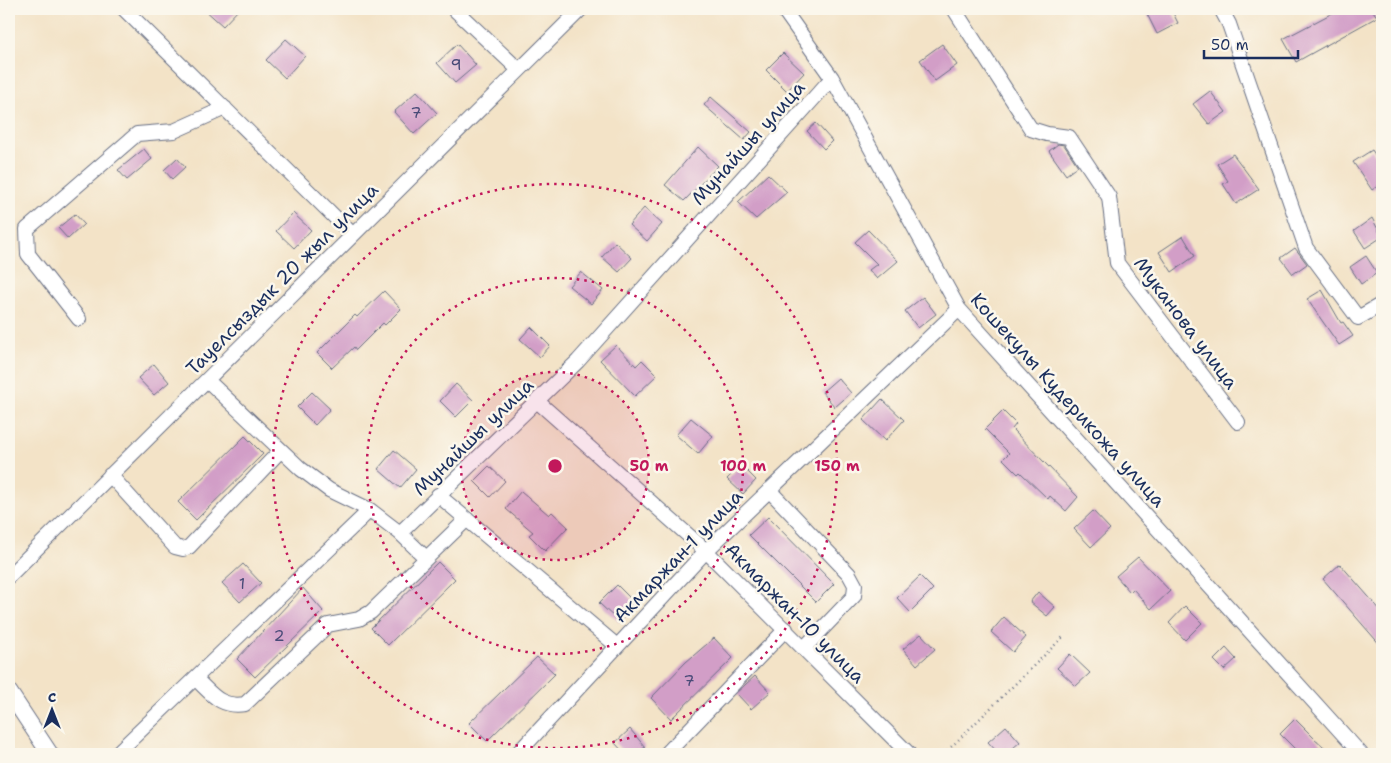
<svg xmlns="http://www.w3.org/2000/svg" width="1391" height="763" viewBox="0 0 1391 763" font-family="'Shantell Sans',sans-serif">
  <rect width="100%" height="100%" fill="#fbf7ec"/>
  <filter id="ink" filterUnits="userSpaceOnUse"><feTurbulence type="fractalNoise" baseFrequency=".02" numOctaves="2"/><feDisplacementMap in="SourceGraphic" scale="10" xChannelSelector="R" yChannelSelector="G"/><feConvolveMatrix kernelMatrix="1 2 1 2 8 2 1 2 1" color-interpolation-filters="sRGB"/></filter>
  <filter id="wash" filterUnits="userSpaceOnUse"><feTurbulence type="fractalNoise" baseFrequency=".0096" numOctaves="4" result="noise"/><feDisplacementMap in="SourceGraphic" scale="20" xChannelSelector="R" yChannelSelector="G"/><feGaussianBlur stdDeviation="1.12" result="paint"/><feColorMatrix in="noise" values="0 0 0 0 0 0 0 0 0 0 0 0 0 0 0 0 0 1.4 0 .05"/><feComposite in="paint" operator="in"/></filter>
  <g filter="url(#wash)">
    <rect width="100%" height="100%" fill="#f3e3c7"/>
    <g id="blocks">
      <!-- building -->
      <path fill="#d29ec7" d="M204 9H239L223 26Z
        M1154 9H1171L1178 23 1157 34 1146 12Z
        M1340 9H1372L1377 17 1296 62 1283 39Z
        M286 39 305 56 285 78 266 60Z
        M457 44 476 65 455 83 437 63Z
        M942 44 957 65 935 81 920 60Z
        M783 53 804 73 787 91 766 70Z
        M417 91 437 113 414 134 394 112Z
        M1210 91 1226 112 1209 124 1193 104Z
        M711 97 751 132 744 140 704 105Z
        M816 123 832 141 824 149 807 131Z
        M1058 144 1064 145 1078 166 1066 175 1049 151Z
        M698 147 718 166 684 201 665 185Z
        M144 149 152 159 127 180 118 170Z
        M1372 150 1382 165V183L1372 190 1353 162Z
        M1233 154 1259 189 1236 204 1223 184 1228 181 1217 164Z
        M177 158 185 167 172 179 164 170Z
        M768 174 787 192 756 219 738 202Z
        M644 208 662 224 647 241 629 225Z
        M293 213 311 230 294 248 276 231Z
        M75 214 84 224 68 239 58 228Z
        M1372 218 1382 237 1365 248 1354 231Z
        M868 230 898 261 877 279 869 270 877 264 855 242Z
        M1183 236 1195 256 1172 272 1159 252Z
        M615 242 632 258 619 272 602 257Z
        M1295 248 1307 264 1293 274 1281 258Z
        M1366 256 1377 273 1361 284 1350 267Z
        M581 272 603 290 591 304 569 286Z
        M1322 290 1341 323 1343 322 1353 336 1339 345 1307 299Z
        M384 291 401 309 385 325 383 323 356 350 354 347 332 368 317 353 355 315 357 317Z
        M923 297 936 314 918 328 905 311Z
        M531 327 550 346 540 357 520 339Z
        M616 345 636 366 642 360 657 375 635 396 600 360Z
        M154 364 169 382 154 395 138 378Z
        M838 378 851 393 835 407 822 392Z
        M456 384 473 400 456 417 440 401Z
        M312 392 330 409 315 425 297 407Z
        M882 399 904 420 885 441 863 420Z
        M1003 411 1016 424 1012 429 1078 497 1066 511 1050 496 1048 499 1020 472 1018 474 1003 459 1009 453 985 429Z
        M691 418 713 436 698 454 676 435Z
        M245 436 263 454 196 520 178 502Z
        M394 450 416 469 400 488 378 469Z
        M741 465 756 480 743 494 727 479Z
        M489 466 505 481 490 497 474 481Z
        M521 491 549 515 552 512 568 527 545 551 529 535 533 532 506 509Z
        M1093 511 1110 529 1091 547 1074 529Z
        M768 517 834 584 816 602 749 535Z
        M1138 557 1170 591 1151 609 1133 589 1130 592 1116 576Z
        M438 562 455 579 388 645 371 628Z
        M243 564 261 583 240 602 222 583Z
        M1340 564 1382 612V647L1323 579Z
        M920 576 933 589 910 612 897 598Z
        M617 585 636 604 619 622 599 603Z
        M303 588 323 611 255 677 237 659Z
        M1038 592 1055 607 1047 616 1030 602Z
        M1185 606 1202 623 1185 640 1169 623Z
        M1004 617 1026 637 1013 652 991 632Z
        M921 634 935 649 917 665 903 649Z
        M714 638 733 658 671 719 651 698 686 662Z
        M1226 648 1236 659 1224 670 1214 660Z
        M1070 654 1090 673 1076 686 1057 668Z
        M537 657 555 674 487 741 469 723Z
        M755 676 770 692 751 709 736 693Z
        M1295 719 1314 738 1332 754H1300L1280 734Z
        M1006 726 1020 742 1006 754H999L988 742Z
        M630 729 645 747 637 754H625L615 743Z"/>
    </g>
  </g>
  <g filter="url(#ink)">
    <use href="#blocks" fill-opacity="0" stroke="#676e83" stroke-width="1"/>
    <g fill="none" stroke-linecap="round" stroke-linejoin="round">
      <!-- minor casing -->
      <g stroke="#676e83" stroke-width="16">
        <path id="minor" d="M124 9 353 235
          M454 9 519 70
          M783 9 832 78 959 309 1361 754
          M954 9 1031 129 1047 134 1069 137 1109 197 1117 263 1238 422
          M1221 9 1229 24 1306 248 1358 318 1382 304
          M79 319 28 254 27 229 137 134 174 131 225 108
          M207 380 301 469 329 490 370 510
          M538 402 706 551 909 754
          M110 475 175 547 183 549 189 547 280 451
          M769 490 849 574 855 585 854 596 804 648
          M438 495 617 646
          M400 533 426 558
          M9 576 581 9
          M195 678C212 694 220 708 245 704L328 625 359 619 371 612 467 519
          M116 754 370 510 400 533 578 361 832 78
          M517 754 706 551 959 309
          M666 754 786 629"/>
      </g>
      <!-- major casing -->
      <g stroke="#676e83" stroke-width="18">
        <path id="major" d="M9 692 50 754"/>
      </g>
      <!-- path -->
      <path stroke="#676e83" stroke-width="2.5" stroke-dasharray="1 4" stroke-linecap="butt" d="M944 754 1065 635"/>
      <!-- minor -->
      <use href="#minor" stroke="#fff" stroke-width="14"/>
      <!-- major -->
      <use href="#major" stroke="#fff" stroke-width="16"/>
    </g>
  </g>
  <!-- distance rings -->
  <circle cx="555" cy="466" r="94" fill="#c2185b" fill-opacity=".12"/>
  <g fill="none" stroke="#c2185b" stroke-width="2.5" stroke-dasharray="2.5 5">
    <circle cx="555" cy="466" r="94"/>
    <circle cx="555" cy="466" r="188"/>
    <circle cx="555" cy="466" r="282"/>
  </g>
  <g text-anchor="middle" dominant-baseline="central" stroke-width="5" stroke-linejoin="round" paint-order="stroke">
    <!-- number labels -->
    <g font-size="16" fill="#494b78">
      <text x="456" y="64">9</text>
      <text x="416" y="112">7</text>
      <text x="242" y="583">1</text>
      <text x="279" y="635">2</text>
      <text x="689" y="680">7</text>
    </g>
    <!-- street labels -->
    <g font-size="19" fill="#1b2f5e" stroke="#fbf7ec">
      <text transform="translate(748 143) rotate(-48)">Мунайшы улица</text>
      <text transform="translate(282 279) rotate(-45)">Тауелсыздык 20 жыл улица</text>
      <text transform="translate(1186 323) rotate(53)">Муканова улица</text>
      <text transform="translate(1068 400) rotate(48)">Кошекулы Кудерикожа улица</text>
      <text transform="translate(473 437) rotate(-44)">Мунайшы улица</text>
      <text transform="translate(678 556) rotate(-46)">Акмаржан-1 улица</text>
      <text transform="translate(795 613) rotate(45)">Акмаржан-10 улица</text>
    </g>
  </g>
  <circle cx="555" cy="466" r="8" fill="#c2185b" stroke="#fbf7ec" stroke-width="2.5"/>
  <g font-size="15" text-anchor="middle" font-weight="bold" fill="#c2185b" stroke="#fbf7ec" stroke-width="5" stroke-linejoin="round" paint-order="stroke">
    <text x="649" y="471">50 m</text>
    <text x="743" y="471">100 m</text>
    <text x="837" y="471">150 m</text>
  </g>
  <!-- margin -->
  <rect width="1391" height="763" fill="none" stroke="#fbf7ec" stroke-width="30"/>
  <!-- north arrow -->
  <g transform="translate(52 710)" stroke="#fbf7ec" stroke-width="4" paint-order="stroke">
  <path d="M0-4L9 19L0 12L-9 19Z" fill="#1b2f5e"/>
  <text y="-8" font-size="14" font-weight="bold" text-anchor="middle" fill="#1b2f5e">С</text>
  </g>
  <!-- scale -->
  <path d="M1204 50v8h94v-8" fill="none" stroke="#1b2f5e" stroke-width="2.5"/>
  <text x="1211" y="50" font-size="15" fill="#1b2f5e" stroke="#fbf7ec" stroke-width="4" paint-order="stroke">50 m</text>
</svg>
